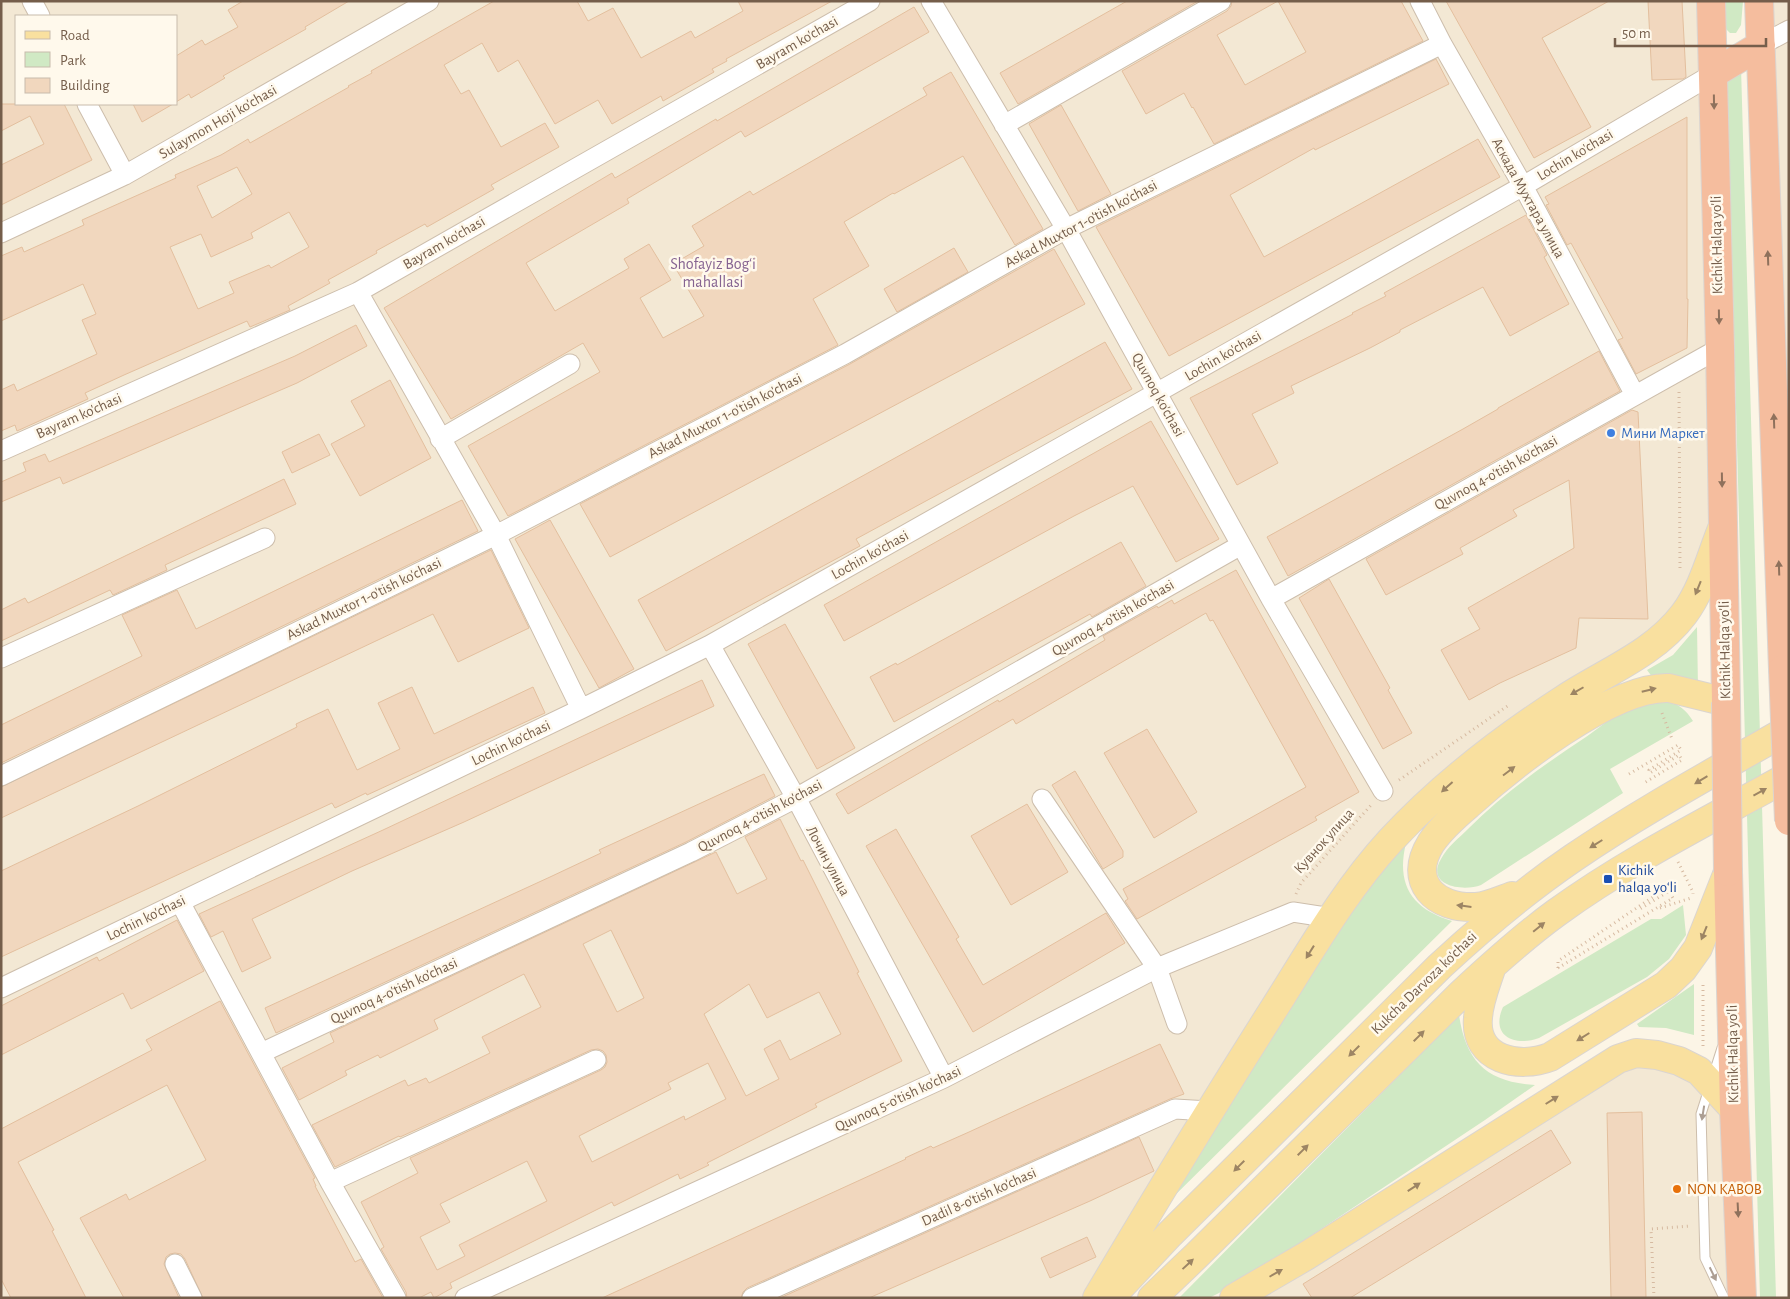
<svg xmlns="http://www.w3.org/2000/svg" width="1790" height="1299" viewBox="0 0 1790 1299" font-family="'Alegreya Sans',sans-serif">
  <rect width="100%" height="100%" fill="#fcf5e6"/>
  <!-- residential -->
  <path fill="#f3e8d4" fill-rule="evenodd" d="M1 1H1711L1723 526 1696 595 1416 815 1097 1298H1ZM16 16H176V104H16Z
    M1759 1H1789V480Z
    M1657 1055 1734 1109 1742 1298H1234L1618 1059Z"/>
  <!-- green -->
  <path fill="#d0e9c4" d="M1724 1H1743L1741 25 1736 33H1730L1725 28Z
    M1741 67 1776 1298H1760L1727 73Z
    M1697 627 1698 688 1653 678 1647 670 1673 655Z
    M1668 701C1680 705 1686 710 1693 721L1610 769 1623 793 1481 885C1463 892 1425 886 1441 859 1447 847 1459 838 1469 828 1504 793 1545 764 1586 737 1599 728 1613 716 1627 709 1640 703 1654 702 1668 701Z
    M1406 843C1396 884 1411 909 1452 921L1161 1209 1348 914 1386 864Z
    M1683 905 1686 935 1669 959 1647 977 1539 1038C1514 1047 1490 1036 1503 1007L1651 919H1661Z
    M1694 984V1035L1666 1028 1639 1027 1637 1024Z
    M1459 1015C1466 1062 1487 1082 1535 1085L1485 1120 1243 1281 1209 1298H1179Z"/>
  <!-- building -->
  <path fill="#f1d7be" stroke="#e3bf9e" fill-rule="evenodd" d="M243 1H349L305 27 306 29 223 76 225 78 191 98 189 94 176 102V56L202 40 205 45 238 27 228 10Z
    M494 1H577L588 21 613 8 641 58 691 31 695 38 743 11 738 1H832L726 59 727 61 712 69 714 72 663 101 661 96 612 124 598 100 555 124 518 60 498 72 482 43 444 65 461 94 469 90 501 147 545 123 559 147 491 185 494 189 427 227 425 224 376 251 377 253 328 280 330 283 288 306 290 310 250 327 247 321 124 375 85 393 88 399 17 431 15 425 1 431V390L14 384 17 391 97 354 82 320 96 314 83 284 1 321V256L22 247 24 252 84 225 82 220 176 178 175 175 221 155 248 139 250 143 349 87 348 86 372 73 371 71ZM237 167 252 194 212 218 197 186ZM289 212 309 247 271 268 269 265 229 282 234 293 198 309 170 247 201 234 211 257 253 238 251 233Z
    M1127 1H1198L1018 104 1000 73Z
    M1232 1H1401L1423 41 1214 144 1193 107 1192 108 1184 93 1146 114 1122 71 1227 11 1231 6ZM1278 1 1306 52 1245 85 1217 35Z
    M1446 1H1609L1542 38 1591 127 1534 158Z
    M1648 1H1682L1686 77 1683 79 1652 80Z
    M914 7 929 32 745 137 741 131 627 199 629 203 526 263 555 311 629 268 624 259 649 244 671 280 640 298 663 338 704 316 673 264 704 246 692 226 750 191 753 195 927 95 923 88 951 72 1043 229 1015 245 963 156 894 194 893 193 844 222 869 266 813 299 838 345 508 516 468 446 600 372 583 343 451 419 384 308 612 173 615 178 716 119 717 121Z
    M1436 59 1449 84 1315 150 1314 148 1230 195 1264 257 1478 139 1500 177 1169 356 1096 227Z
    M1 104H64L92 160 1 205V165L44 144 30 116 1 131Z
    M133 104H173L142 122Z
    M1061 105 1111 194 1078 211 1029 124Z
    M1687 117V299H1688L1687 348 1636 374 1618 340 1623 338 1571 243 1567 245 1546 205 1549 204 1545 197Z
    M1526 215 1547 255 1544 257 1569 304 1510 336 1483 287 1400 330V332L1370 348 1291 386 1294 393 1252 414 1278 463 1237 485 1190 398 1353 314 1352 313 1386 296 1384 293Z
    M954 248 968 272 897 312 884 289Z
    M1054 249 1085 304 610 557 580 504 850 364Z
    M356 325 367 346 297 383 63 484 60 477 1 502V482L26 471 23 463 45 454 49 462 295 356Z
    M1105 342 1132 389 856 539 860 546 666 651 638 600Z
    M1599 351 1620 391 1288 576 1267 537 1463 429 1498 409V408Z
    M390 380 431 458 360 496 331 444 365 426 351 401Z
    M1632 410 1638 412 1648 619 1579 618 1576 648 1500 683 1469 700 1441 650 1480 629 1468 608 1574 548 1569 480 1513 510 1517 516 1460 548 1463 554 1386 595 1366 559Z
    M1151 421 1219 539 1176 562 1133 486 1074 516 844 641 824 605Z
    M319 434 330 455 292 473 282 452Z
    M284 479 296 504 165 565 167 570 113 595 110 590 1 641V610L25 598 28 603Z
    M462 500 478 531 1 763V725L142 656 122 615 177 590 196 629Z
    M550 520 634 669 599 688 515 539Z
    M1121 542 1146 586 1092 617 1090 614 894 722 870 677 896 663 897 665Z
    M491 550 529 628 458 662 433 614 1 818V787Z
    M1236 570 1359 792 1315 817 1317 820 1137 919 1125 901 1128 899 1123 889 1306 787 1213 620 1210 621 1206 613 1016 724 1013 719 848 814 836 794 998 700 999 702 1037 680 1105 640 1103 636 1157 606 1158 608 1172 600 1174 604Z
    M1329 579 1390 688 1388 690 1412 733 1383 749 1299 598Z
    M785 624 855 748 817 769 748 644Z
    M702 680 714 706 464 822 352 871 252 919 271 958 242 972 223 931 211 937 199 914 383 830Z
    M412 687 434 734 533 687 545 713 367 795 366 793 335 808 332 803 1 957V871L138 806 297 727 296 724 328 709 357 770 400 749 378 703Z
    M1147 729 1197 812 1154 838 1104 753Z
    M1075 771 1123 851V857L1103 869 1052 785Z
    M764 774 775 796 686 842 276 1033 265 1008 550 877 601 853 599 850Z
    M1027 804 1068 872 1011 905 971 836Z
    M780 819 801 861 803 860 859 972 857 973 902 1061 815 1104 817 1107 707 1163 709 1165 680 1179 678 1174 614 1206 612 1202 450 1283 452 1288 434 1298 431 1292 419 1298H407L406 1292 381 1249 384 1247 361 1202 418 1173 410 1158 601 1070 605 1067 607 1062 606 1055 603 1051 598 1049 591 1050 400 1137 399 1136 335 1167 312 1125 405 1080 408 1086 426 1078 429 1083 490 1053 482 1037 541 1007 524 974 434 1020 438 1029 380 1058 378 1055 345 1071 347 1075 299 1100 282 1068 334 1042 330 1033 716 852 737 894 767 879 745 837ZM611 930 644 998 617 1012 583 944ZM749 984 767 1018 819 992 841 1034 790 1060 780 1040 764 1049 779 1079 746 1096 704 1014ZM708 1063 726 1099 685 1120 684 1116 592 1162 579 1136 671 1089 668 1083ZM527 1161 547 1201 459 1245 465 1256 437 1270 420 1237 450 1222 440 1204Z
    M896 829 959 937 956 939 983 985 1106 913 1125 943 973 1032 866 846Z
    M177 920 204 971 131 1009 123 993 1 1055V1006L97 957 99 961Z
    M220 1001 315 1178 313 1179 316 1186H315L355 1262 361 1259 383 1298H203L185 1259 181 1254 175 1253 170 1254 166 1257 164 1264 179 1298H124L80 1218 126 1194 129 1200 206 1160 167 1085 18 1162 54 1230 52 1231 86 1298H11L1 1279V1129L152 1050 146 1040Z
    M1160 1044 1184 1094 1170 1099 747 1288 743 1292 741 1298H602L906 1159 905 1158 931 1146 933 1148 969 1132Z
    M1642 1112 1646 1298H1611L1607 1113Z
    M1551 1130 1571 1163 1350 1298H1312L1303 1284Z
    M1139 1137 1154 1171 1090 1201 869 1298H780Z
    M1087 1237 1096 1257 1050 1278 1041 1258Z"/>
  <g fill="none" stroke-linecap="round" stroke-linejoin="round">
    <!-- lane casing -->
    <g stroke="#cdbeac" stroke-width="11">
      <path id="lane" d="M1722 1048 1701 1114 1705 1258 1724 1298"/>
    </g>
    <!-- street casing -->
    <g stroke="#cdbeac" stroke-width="21">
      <path id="street" d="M32 1 40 16
        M931 1 1066 229 1271 599 1383 791
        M1420 1 1442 44 1523 186 1635 395
        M1761 45 1789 30
        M87 104 125 175
        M1004 125 1221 1
        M1 233 125 175 429 1
        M358 292 496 535 581 709
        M440 439 570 364
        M1 451 358 292 870 1
        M1271 599 1720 348
        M710 645 796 798 944 1078
        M1 658 265 538
        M1 776 496 535 845 354 1066 229 1442 44
        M1042 799 1157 968 1177 1024
        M180 902 330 1182 396 1298
        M1 988 581 709 710 645 1523 186 1713 74
        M261 1053 691 852 796 798 1241 545
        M330 1182 596 1060
        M175 1264 192 1298
        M465 1298 944 1078 1157 968 1293 912 1332 918
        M752 1298 1175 1109 1209 1111"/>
    </g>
    <!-- primary casing -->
    <g stroke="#dbd5d0" stroke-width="30">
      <path id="primary" d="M1512 896C1501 900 1488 906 1476 907 1435 909 1407 882 1431 843 1441 828 1455 816 1468 805 1510 767 1611 686 1669 688L1726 702
        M1492 966C1487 982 1479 1000 1478 1018 1474 1060 1519 1069 1550 1057L1666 985 1683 969 1698 948 1728 872
        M1097 1298C1155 1200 1214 1103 1275 1007 1311 950 1345 890 1391 840 1441 786 1502 739 1564 699 1605 672 1654 654 1684 614 1703 589 1711 555 1723 526
        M1110 1298 1170 1234 1440 966C1482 927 1526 890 1573 858 1642 811 1716 771 1789 729
        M1152 1298 1197 1255 1461 994C1491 966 1523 937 1556 913 1629 860 1710 820 1789 776
        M1234 1298 1306 1256 1618 1059 1636 1053 1657 1055 1679 1061 1699 1071 1734 1109"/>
    </g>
    <!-- highway casing -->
    <g stroke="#dbd5d0" stroke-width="30">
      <path id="highway" d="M1711 1 1720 348 1726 702
        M1759 1 1783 669
        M1713 74 1761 45
        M1728 872 1734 1109 1742 1298"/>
    </g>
    <!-- path -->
    <path stroke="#d6baa1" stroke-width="3" stroke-dasharray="1 4" stroke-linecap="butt" d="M1679 392 1680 570
      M1662 713 1672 739
      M1629 774 1678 745 1681 750 1649 770 1650 773 1679 755 1682 760 1644 783
      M1399 780 1509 705
      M1678 862 1693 892V894
      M1296 894 1301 883 1372 804
      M1660 908 1691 898
      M1558 968 1673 898 1669 891 1640 909 1639 907
      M1558 968V961L1675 882
      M1703 1046V982
      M1654 1298 1651 1229 1691 1226"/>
    <!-- lane -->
    <use href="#lane" stroke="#fff" stroke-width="9"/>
    <!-- street -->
    <use href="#street" stroke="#fff" stroke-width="19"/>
    <!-- primary -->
    <use href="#primary" stroke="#f9e09f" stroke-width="28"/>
    <!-- highway -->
    <use href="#highway" stroke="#f5bd9e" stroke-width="28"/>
    <!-- highway-bridge casing -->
    <g stroke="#dbd5d0" stroke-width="30" stroke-linecap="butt">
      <path id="highway-bridge" d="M1783 669 1789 821
        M1726 702 1728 872"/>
    </g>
    <!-- highway-bridge -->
    <use href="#highway-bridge" stroke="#f5bd9e" stroke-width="28"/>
  </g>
  <!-- one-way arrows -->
  <defs><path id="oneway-solid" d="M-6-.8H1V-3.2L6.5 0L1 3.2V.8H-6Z" transform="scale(1.25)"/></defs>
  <g fill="#8f715c">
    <use href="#oneway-solid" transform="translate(1714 102) rotate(89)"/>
    <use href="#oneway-solid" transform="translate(1768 258) rotate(-92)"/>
    <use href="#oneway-solid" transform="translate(1719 317) rotate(89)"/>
    <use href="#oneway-solid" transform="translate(1774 421) rotate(-92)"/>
    <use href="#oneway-solid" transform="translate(1722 480) rotate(89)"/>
    <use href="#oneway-solid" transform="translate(1779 568) rotate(-92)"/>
    <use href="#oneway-solid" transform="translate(1738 1210) rotate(87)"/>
  </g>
  <g fill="#9d8564">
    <use href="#oneway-solid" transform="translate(1698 588) rotate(112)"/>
    <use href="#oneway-solid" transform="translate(1649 690) rotate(-14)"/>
    <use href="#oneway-solid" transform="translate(1577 691) rotate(150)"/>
    <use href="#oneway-solid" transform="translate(1509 771) rotate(-37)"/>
    <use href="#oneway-solid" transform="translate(1701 780) rotate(149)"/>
    <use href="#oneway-solid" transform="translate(1447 787) rotate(138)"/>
    <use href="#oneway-solid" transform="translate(1760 792) rotate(-29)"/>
    <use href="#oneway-solid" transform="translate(1596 844) rotate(148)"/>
    <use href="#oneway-solid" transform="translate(1464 906) rotate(-173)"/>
    <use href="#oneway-solid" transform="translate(1539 927) rotate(-39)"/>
    <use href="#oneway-solid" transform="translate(1704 933) rotate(112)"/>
    <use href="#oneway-solid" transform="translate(1310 952) rotate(122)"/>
    <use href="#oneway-solid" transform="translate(1419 1036) rotate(-45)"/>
    <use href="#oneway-solid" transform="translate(1583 1037) rotate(148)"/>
    <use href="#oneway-solid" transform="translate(1354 1051) rotate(135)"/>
    <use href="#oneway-solid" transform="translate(1552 1100) rotate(-32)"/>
    <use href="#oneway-solid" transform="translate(1303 1150) rotate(-45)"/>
    <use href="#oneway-solid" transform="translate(1239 1166) rotate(135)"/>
    <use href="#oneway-solid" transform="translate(1414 1187) rotate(-33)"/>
    <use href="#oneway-solid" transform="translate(1188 1264) rotate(-43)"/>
    <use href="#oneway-solid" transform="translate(1276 1273) rotate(-30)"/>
  </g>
  <g fill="#ac9e93">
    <use href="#oneway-solid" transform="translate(1703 1113) rotate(99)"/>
    <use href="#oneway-solid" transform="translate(1713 1274) rotate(64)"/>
  </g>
  <!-- markers -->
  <circle fill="#3f7fe0" stroke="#fff9ec" stroke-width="2" cx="1611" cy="433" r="5"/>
  <rect fill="#1a4fb4" stroke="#fff9ec" stroke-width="2" x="1603" y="874" width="10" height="10" rx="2.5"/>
  <circle fill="#e8710a" stroke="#fff9ec" stroke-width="2" cx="1677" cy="1189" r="5"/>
  <g text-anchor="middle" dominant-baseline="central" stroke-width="5" stroke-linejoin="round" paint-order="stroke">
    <!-- street labels -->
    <g font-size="15" fill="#755e4b" stroke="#fff9ec">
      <text transform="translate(797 43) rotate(-30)">Bayram ko'chasi</text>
      <text transform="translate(218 122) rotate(-30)">Sulaymon Hoji ko'chasi</text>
      <text transform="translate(1575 155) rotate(-31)">Lochin ko'chasi</text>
      <text transform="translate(1528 198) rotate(61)">Аскада Мухтара улица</text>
      <text transform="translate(1081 224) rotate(-28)">Askad Muxtor 1-o'tish ko'chasi</text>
      <text transform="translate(444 243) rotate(-30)">Bayram ko'chasi</text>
      <text transform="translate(1717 245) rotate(-91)">Kichik Halqa yo'li</text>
      <text transform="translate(1223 356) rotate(-30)">Lochin ko'chasi</text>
      <text transform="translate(1158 395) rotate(61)">Quvnoq ko'chasi</text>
      <text transform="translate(79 416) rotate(-24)">Bayram ko'chasi</text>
      <text transform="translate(725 416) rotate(-27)">Askad Muxtor 1-o'tish ko'chasi</text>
      <text transform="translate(1496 473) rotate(-29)">Quvnoq 4-o'tish ko'chasi</text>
      <text transform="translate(870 555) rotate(-29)">Lochin ko'chasi</text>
      <text transform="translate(364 599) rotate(-26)">Askad Muxtor 1-o'tish ko'chasi</text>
      <text transform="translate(1113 618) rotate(-30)">Quvnoq 4-o'tish ko'chasi</text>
      <text transform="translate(1725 650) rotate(-91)">Kichik Halqa yo'li</text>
      <text transform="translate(511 743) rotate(-26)">Lochin ko'chasi</text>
      <text transform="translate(760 816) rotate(-28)">Quvnoq 4-o'tish ko'chasi</text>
      <text transform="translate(1324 841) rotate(-48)">Кувнок улица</text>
      <text transform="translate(828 861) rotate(62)">Лочин улица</text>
      <text transform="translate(146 918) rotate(-26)">Lochin ko'chasi</text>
      <text transform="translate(1424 983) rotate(-44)">Kukcha Darvoza ko'chasi</text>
      <text transform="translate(394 991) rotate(-25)">Quvnoq 4-o'tish ko'chasi</text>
      <text transform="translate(1733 1054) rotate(-91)">Kichik Halqa yo'li</text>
      <text transform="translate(898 1099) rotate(-25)">Quvnoq 5-o'tish ko'chasi</text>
      <text transform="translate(979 1197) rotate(-24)">Dadil 8-o'tish ko'chasi</text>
    </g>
    <!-- shop labels -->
    <g font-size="15" fill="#366cbe" stroke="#fff9ec" text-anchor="start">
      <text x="1621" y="433">Мини Маркет</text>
    </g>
    <!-- transit labels -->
    <g font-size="15" fill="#164399" stroke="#fff9ec" text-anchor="start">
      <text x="1618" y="870">Kichik<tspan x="1618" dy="17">halqa yoʻli</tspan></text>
    </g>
    <!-- food labels -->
    <g font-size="15" fill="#c56008" stroke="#fff9ec" text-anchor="start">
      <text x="1687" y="1189">NON KABOB</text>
    </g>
    <!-- neighbourhood labels -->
    <g font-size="16" fill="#866391" stroke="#fff9ec">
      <text x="713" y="264">Shofayiz Bogʻi<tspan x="713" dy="18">mahallasi</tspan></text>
    </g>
  </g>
  <!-- border -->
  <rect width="1790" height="1299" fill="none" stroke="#755e4b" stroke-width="5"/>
  <!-- legend -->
  <rect x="15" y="15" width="162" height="90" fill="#fff9ec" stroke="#c8bbac"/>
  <rect x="25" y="31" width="25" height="8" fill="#f9e09f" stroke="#c8bbac"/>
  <text x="60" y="40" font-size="15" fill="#755e4b">Road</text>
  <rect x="25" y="52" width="25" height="15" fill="#d0e9c4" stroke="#c8bbac"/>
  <text x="60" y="65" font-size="15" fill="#755e4b">Park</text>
  <rect x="25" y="78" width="25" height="15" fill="#f1d7be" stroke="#c8bbac"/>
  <text x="60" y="90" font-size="15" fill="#755e4b">Building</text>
  <!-- scale -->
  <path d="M1615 38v8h151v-8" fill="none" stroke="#755e4b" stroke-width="2.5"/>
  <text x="1622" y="38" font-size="15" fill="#755e4b" stroke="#fff9ec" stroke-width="4" paint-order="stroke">50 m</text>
</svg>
